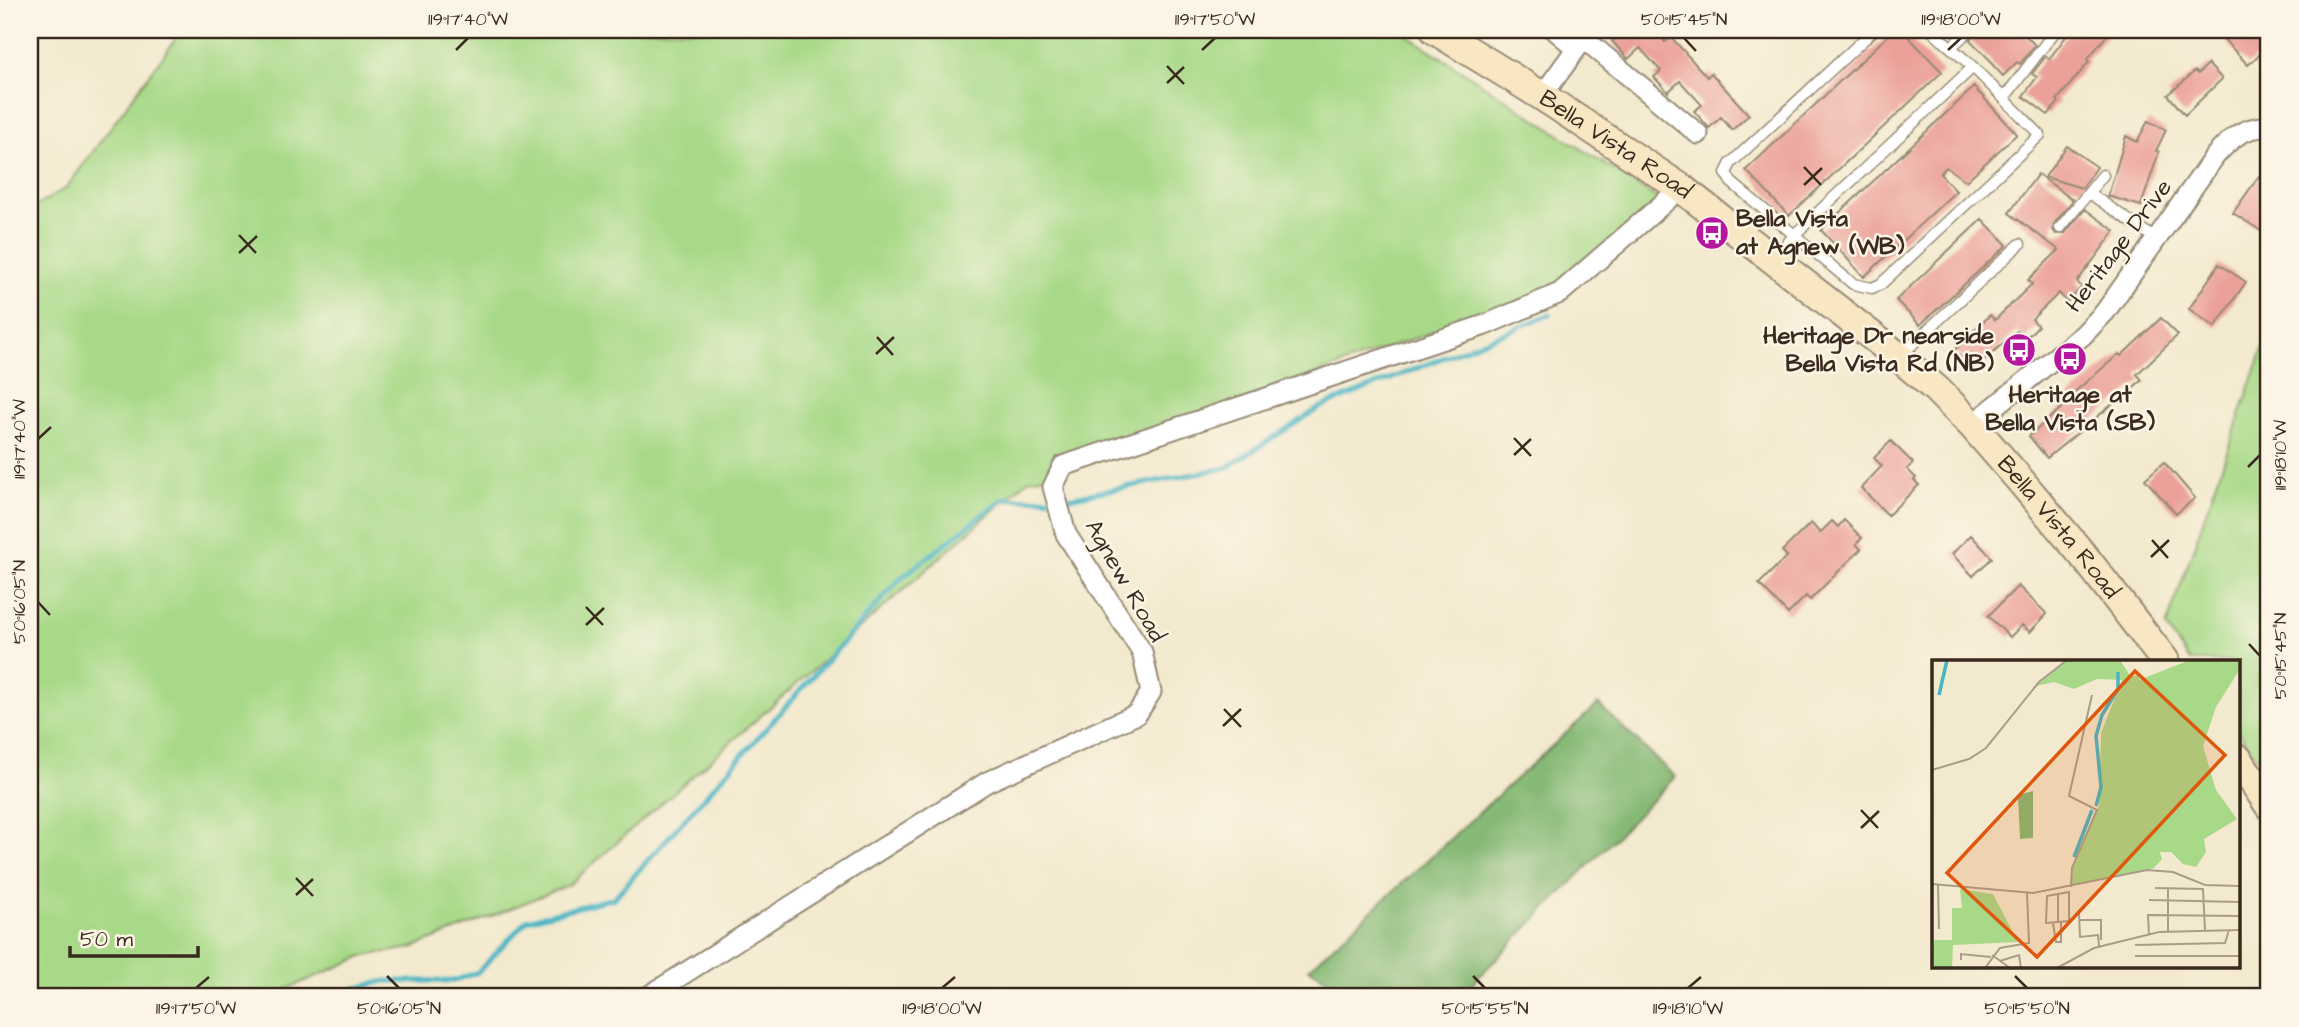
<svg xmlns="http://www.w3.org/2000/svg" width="2299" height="1027" viewBox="0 0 2299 1027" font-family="'Architects Daughter',sans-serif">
  <rect width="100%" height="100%" fill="#fcf5e5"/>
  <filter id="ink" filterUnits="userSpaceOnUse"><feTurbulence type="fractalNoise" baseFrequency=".0143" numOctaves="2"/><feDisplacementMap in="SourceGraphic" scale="14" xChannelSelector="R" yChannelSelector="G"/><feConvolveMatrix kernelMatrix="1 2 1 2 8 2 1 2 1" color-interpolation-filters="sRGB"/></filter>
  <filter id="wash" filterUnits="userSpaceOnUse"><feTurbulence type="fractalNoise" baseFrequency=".00686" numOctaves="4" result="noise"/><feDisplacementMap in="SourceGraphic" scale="28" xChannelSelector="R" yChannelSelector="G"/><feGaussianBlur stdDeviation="1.57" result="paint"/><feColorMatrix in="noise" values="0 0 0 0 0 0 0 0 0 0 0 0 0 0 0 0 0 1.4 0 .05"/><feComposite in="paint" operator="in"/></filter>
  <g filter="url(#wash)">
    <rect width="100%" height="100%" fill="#f3e9ce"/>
    <!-- green -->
    <path fill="#a8d988" stroke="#728253" stroke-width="2" d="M182 30H1399L1666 204 1557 287 1061 466 1055 474 1029 479 569 885 412 948 363 956 268 997H30V954L32 952 30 950V210L67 187Z
      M2269 332V775L2238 730V661H2190L2166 627Z"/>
    <!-- forest -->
    <path fill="#86b974" stroke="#607249" stroke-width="2" d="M1598 704 1675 777 1459 997H1354L1309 968Z"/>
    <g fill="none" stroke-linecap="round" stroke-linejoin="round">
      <!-- stream -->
      <path stroke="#48b5c5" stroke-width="5" d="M321 997 385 981H454L478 972 527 920 614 898 901 578 1003 499 1068 498 1226 468 1321 407 1549 315"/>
    </g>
    <g id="blocks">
      <!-- building -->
      <path fill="#eba099" d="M1624 30H1654L1665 42 1671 37 1707 77 1711 73 1749 115 1732 130 1721 117 1709 128 1694 111 1702 105 1680 81 1668 92 1654 77 1661 71 1640 48 1628 59 1612 41Z
        M1894 30H1902L1942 72 1789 216 1746 170Z
        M1977 30H2020L2035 45 2020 64 2017 62 2003 76 1991 63 1992 62 1970 40Z
        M2071 30H2111L2087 60 2089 62 2057 100 2059 102 2048 115 2023 96 2037 77 2032 74 2046 56 2049 59Z
        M2215 30H2262L2269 37V46L2248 65Z
        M2208 64 2222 79 2185 115 2168 95 2195 71 2198 74Z
        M1974 87 2017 134 1966 181 1946 167 1940 174 1956 191 1864 277 1821 230Z
        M2148 121 2166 130 2156 151 2159 152 2141 206 2108 196 2126 136 2137 142Z
        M2067 146 2097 167 2082 188 2045 177Z
        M2038 174 2073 200 2054 224 2053 230 2056 234 2065 233 2085 209 2115 231 2077 282 2082 287 2067 302 2059 293 2032 319 2038 326 2025 339 2017 331 1973 370 1954 351 1990 315 1995 320 2032 284 2028 280 2059 250 2009 213Z
        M2259 176 2269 183V236L2233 213Z
        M1982 219 2007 245 1920 325 1896 300Z
        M2219 264 2246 282 2215 327 2189 309Z
        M2161 318 2178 335 2137 374 2142 380 2047 458 2029 436 2066 404 2064 401 2119 354 2121 356Z
        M1891 441 1913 463 1907 469 1916 478 1914 480 1919 485 1888 515 1861 488 1882 466 1874 458Z
        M2164 462 2195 498 2176 514 2145 479Z
        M1844 520 1862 538 1856 544 1861 549 1810 600 1806 596 1788 614 1759 584 1787 556 1782 551 1811 523 1820 533 1832 521 1838 527Z
        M1971 535 1992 558 1973 576 1952 554Z
        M2018 586 2047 614 2030 632 2022 625 2010 637 1988 616Z"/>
    </g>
  </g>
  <g filter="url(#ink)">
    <use href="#blocks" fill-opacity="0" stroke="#978a76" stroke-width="2"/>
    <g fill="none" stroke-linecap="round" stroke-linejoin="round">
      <!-- lane casing -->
      <g stroke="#978a76" stroke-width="13">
        <path id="lane" d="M1874 30 1731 163 1726 173 1731 182 1853 284 1872 288 1881 284 2040 135 1973 67 1931 30
          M1951 47 1970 30
          M2004 98 2056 30
          M2089 193 2156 239
          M2060 228 2103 175
          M1775 259 1794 235 1973 67
          M1902 354 2020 244"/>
      </g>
      <!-- street casing -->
      <g stroke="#978a76" stroke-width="23">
        <path id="street" d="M1555 30 1575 47
          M1582 37 1698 134
          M1542 96 1590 30
          M1972 425 2083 335 2105 312 2215 156C2231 138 2244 126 2269 127
          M647 997 987 782 1137 714 1151 692 1142 652 1066 534 1053 487 1063 466 1485 325 1560 293 1681 188"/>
      </g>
      <!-- secondary casing -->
      <g stroke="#978a76" stroke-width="32">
        <g id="secondary">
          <path id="s1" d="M1435 30 1542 96 1681 188 1899 357 1936 389 1972 425 2019 479 2087 560 2165 661"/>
          <path d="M2238 759 2269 805"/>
        </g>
      </g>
      <!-- path -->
      <path stroke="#978a76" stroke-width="3.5" stroke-dasharray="2 5" stroke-linecap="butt" d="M30 993 37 997"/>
      <!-- lane -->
      <use href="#lane" stroke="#fff" stroke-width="10"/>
      <!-- street -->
      <use href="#street" stroke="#fff" stroke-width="19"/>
      <!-- secondary -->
      <use href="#secondary" stroke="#f9e7c3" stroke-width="28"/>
    </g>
  </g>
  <!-- ticks -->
  <path fill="none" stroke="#3b2a1e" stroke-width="2.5" d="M1684 38 1696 51M456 50 468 38M1202 50 1215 38M1948 50 1961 38M1167 66 1184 84M1167 83 1184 67M1804 167 1821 185M1804 185 1822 168M239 235 256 253M239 253 257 236M877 337 893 355M876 354 894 337M1514 438 1531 456M38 439 51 427M1514 455 1531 439M2248 467 2260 455M2152 540 2168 558M2151 557 2169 540M38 602 50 615M586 607 603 625M586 625 604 608M2249 644 2260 656M1224 709 1241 727M1223 726 1241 709M1861 810 1878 828M1861 828 1879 811M296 878 313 896M296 895 313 879M387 976 399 988M1473 976 1485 988M2015 976 2027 988M196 988 209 977M942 988 955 977M1688 988 1701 977"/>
  <!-- icons -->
  <defs>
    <g id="bus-disc" transform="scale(1.75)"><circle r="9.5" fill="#b5179e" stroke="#fcf5e5"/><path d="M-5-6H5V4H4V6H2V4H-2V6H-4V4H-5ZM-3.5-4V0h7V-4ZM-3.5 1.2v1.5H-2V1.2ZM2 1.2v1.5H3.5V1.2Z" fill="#fff"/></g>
  </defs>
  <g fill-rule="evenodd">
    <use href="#bus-disc" x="1712" y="233"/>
    <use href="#bus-disc" x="2019" y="350"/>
    <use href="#bus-disc" x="2070" y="359"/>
  </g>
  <g text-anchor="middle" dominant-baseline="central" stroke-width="5" stroke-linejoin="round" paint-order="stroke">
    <!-- street labels -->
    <g font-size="24" fill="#3b2a1e" stroke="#fcf5e5">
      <text stroke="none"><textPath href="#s1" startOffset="214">Bella Vista Road</textPath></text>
      <text transform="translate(2119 246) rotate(-53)">Heritage Drive</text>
      <text stroke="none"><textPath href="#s1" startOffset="802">Bella Vista Road</textPath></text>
      <text transform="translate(1125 581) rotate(60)">Agnew Road</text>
    </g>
    <!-- poi labels -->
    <g font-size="24" font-weight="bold" fill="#3b2a1e" stroke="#fcf5e5" text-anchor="start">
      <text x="1736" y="219">Bella Vista<tspan x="1736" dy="28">at Agnew (WB)</tspan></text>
      <text x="1994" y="336" text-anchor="end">Heritage Dr nearside<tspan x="1994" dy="28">Bella Vista Rd (NB)</tspan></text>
      <text x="2070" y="395" text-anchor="middle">Heritage at<tspan x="2070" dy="28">Bella Vista (SB)</tspan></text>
    </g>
  </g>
  <!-- overview -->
  <g transform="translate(1932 660)">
    <rect width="308" height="308" fill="#f3e9ce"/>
    <path d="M135 0H188L199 17 207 14V20L258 0H308V9L284 47 271 86 284 130 305 159 272 179 274 192 264 207 251 204 239 192H228L230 199 222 208 139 225 141 208 167 146 169 73 190 20 165 19 142 29 122 22 104 26ZM28 229 61 234 86 282 21 285 20 308H0V280H20V248H30Z" fill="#a8d988"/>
    <path d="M101 131V178L88 179 86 135Z" fill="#86b974"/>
    <path fill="none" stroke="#48b5c5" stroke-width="3.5" d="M7 35 15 0M164 146 169 127 164 76 170 55 186 29V12M142 197 160 150"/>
    <path fill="none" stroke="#a99d88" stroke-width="2" d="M0 110 37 99 54 88 107 22 135 0M0 224 101 233 215 210 241 212 273 225 308 226M6 224 7 269M139 227 140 208 165 150 137 136 160 35M223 228 271 229 273 271M137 232V261L114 263 115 236ZM126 233V263M217 240 308 242M147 253 148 277 166 275 167 286M148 260H169V280M121 263 124 282H129V262M236 272V229M217 275 216 255 308 256M203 285 293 283 297 270M60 295 78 308M203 296H308M29 300V294L59 297M68 301 87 295 89 308M53 308 68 288 97 283 95 233M125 308 162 288 227 272 308 270M203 308H308"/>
    <path fill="#df570d" fill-opacity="0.15" stroke="#df570d" stroke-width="3.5" d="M203 11 293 95 105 297 15 213Z"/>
    <rect width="308" height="308" fill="none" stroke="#3b2a1e" stroke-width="3.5"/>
  </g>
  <!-- margin -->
  <rect width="2299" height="1027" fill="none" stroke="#fcf5e5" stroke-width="77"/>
  <!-- scale -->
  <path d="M70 946v10h128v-10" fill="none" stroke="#3b2a1e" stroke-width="3.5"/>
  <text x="80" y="946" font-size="21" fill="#3b2a1e" stroke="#fcf5e5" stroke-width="5" paint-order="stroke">50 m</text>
  <rect x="38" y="38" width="2222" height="950" fill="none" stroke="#3b2a1e" stroke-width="2.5"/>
  <g font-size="18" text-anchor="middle" fill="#3b2a1e">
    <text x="468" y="25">119°17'40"W</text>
    <text x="1215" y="25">119°17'50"W</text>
    <text x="1684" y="25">50°15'45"N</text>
    <text x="1961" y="25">119°18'00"W</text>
    <text transform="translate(19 439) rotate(-90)" y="6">119°17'40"W</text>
    <text transform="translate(2280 455) rotate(-90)" y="6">119°18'10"W</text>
    <text transform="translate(19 602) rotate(-90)" y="6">50°16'05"N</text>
    <text transform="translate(2280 656) rotate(-90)" y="6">50°15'45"N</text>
    <text x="196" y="1014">119°17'50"W</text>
    <text x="399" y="1014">50°16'05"N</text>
    <text x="942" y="1014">119°18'00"W</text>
    <text x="1485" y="1014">50°15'55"N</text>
    <text x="1688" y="1014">119°18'10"W</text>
    <text x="2027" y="1014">50°15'50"N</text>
  </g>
</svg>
